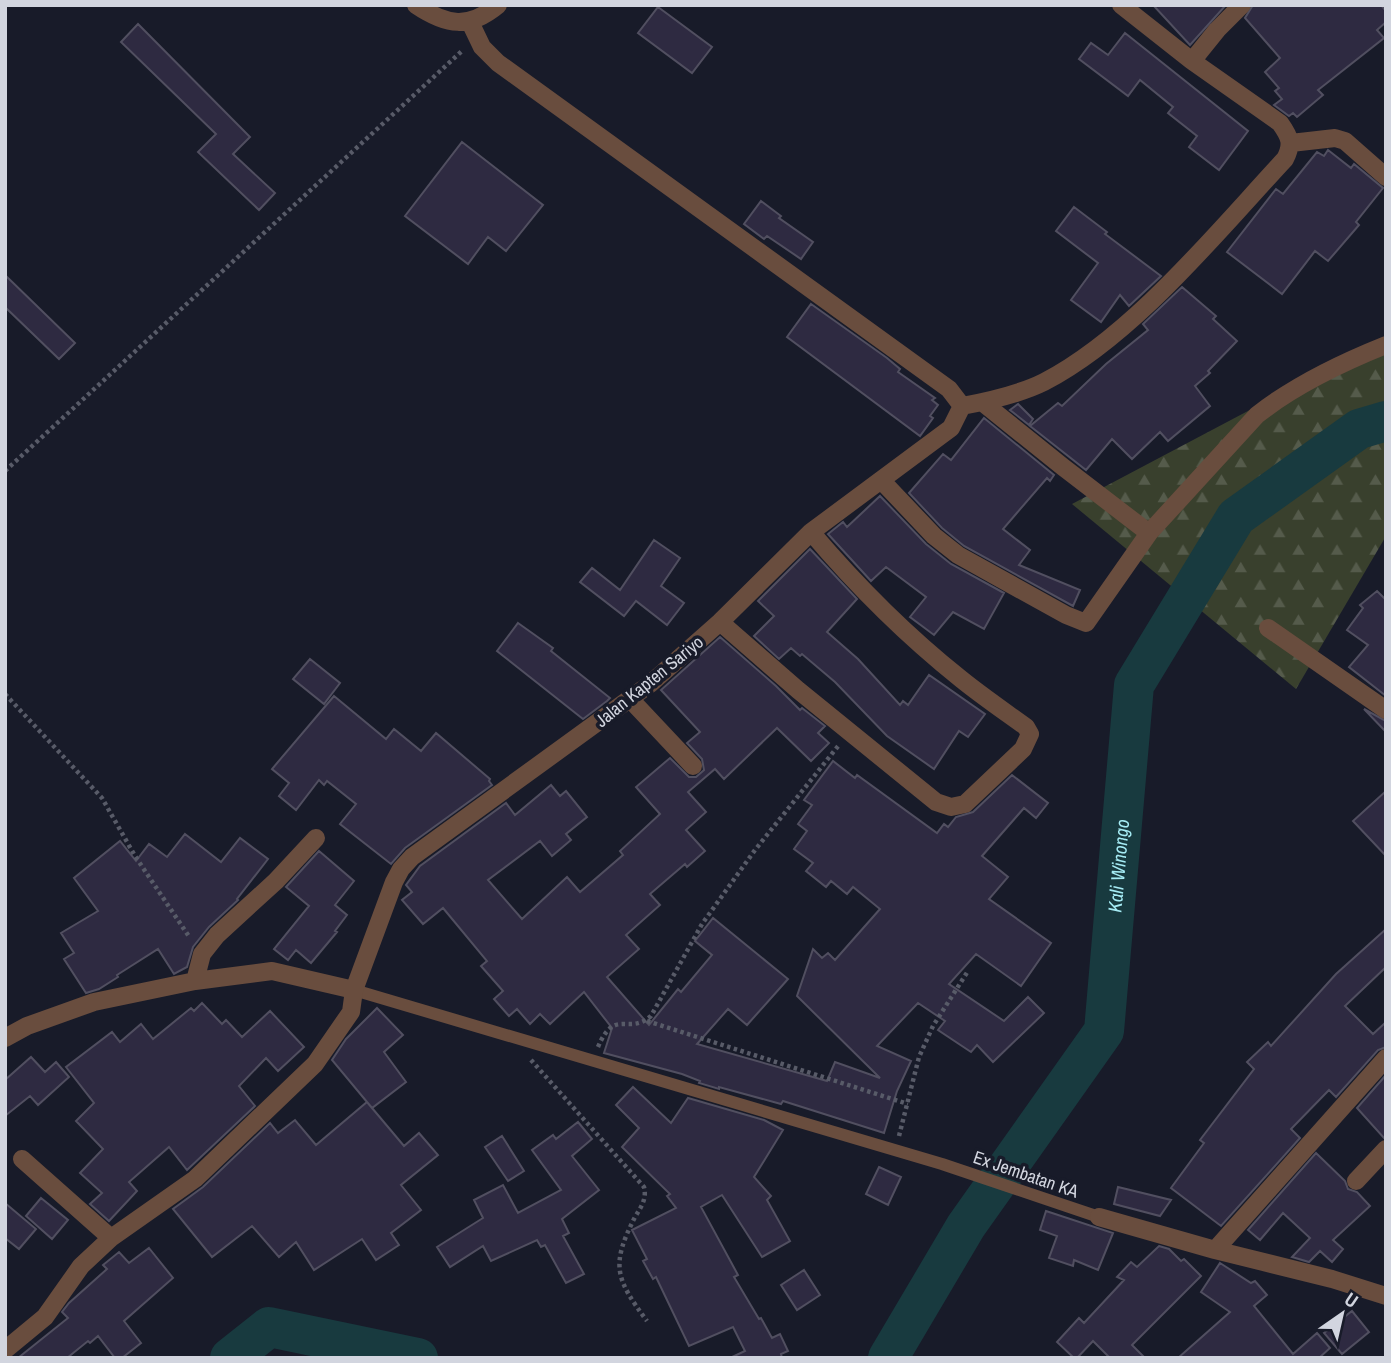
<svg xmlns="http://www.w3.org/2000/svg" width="1391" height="1363" viewBox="0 0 1391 1363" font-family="'Archivo Narrow',sans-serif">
  <defs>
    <pattern id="forest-firs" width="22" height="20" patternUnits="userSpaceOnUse" patternTransform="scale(1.75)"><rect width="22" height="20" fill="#39402d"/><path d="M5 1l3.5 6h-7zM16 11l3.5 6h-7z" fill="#555b4b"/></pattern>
  </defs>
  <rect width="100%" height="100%" fill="#181b29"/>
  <!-- forest -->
  <path fill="url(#forest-firs)" d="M1386 338V536L1296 689 1072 504Z"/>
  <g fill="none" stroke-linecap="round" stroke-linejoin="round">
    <!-- river -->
    <g stroke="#183a3f" stroke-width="40">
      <path d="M230 1358 269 1327 418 1358"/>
      <path id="s1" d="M888 1358 966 1226 1104 1031 1134 685 1236 517 1359 429 1386 421"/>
    </g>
  </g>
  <!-- building -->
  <path fill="#2e2a41" stroke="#514f60" stroke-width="2" d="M1153 5H1226L1190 45Z
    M1253 5H1381L1386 11V22L1377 30 1384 38 1318 90 1323 95 1297 117 1293 113 1289 116 1274 105 1282 99 1275 91 1279 88 1265 72 1280 58 1245 18Z
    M658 7 712 47 692 73 638 33Z
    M138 24 250 137 233 154 275 193 259 210 198 152 216 134 121 42Z
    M1125 33 1248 131 1219 170 1189 147 1197 136 1168 113 1173 107 1140 80 1128 96 1079 59 1091 43 1108 55Z
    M462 142 543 205 506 251 488 237 468 264 405 216Z
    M1328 150 1351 168 1354 164 1383 188 1356 222 1359 225 1328 261 1315 251 1282 294 1227 252 1276 189 1283 194 1317 152 1324 156Z
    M761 201 781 216 779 218 813 242 801 259 767 236 764 239 744 224Z
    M1074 207 1107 232 1105 234 1161 276 1129 306 1120 295 1101 322 1071 300 1098 263 1056 231Z
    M5 275 75 343 59 359 5 307Z
    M1182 287 1216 316 1213 319 1237 341 1208 371 1210 373 1195 386 1210 406 1168 441 1160 432 1132 459 1112 439 1086 470 1030 426 1058 403 1062 406 1106 364 1148 330 1143 324Z
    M811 304 887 358 900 369 898 372 935 398 932 400 938 405 930 416 933 418 920 436 787 337Z
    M1018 404 1033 419 1029 425 1010 410Z
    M984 418 1054 475 1050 481 1047 478 1003 529 1030 550 1019 565 1080 590 1073 606 964 546 942 528 909 493 943 454 951 460Z
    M880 496 926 544 951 564 1004 593 984 629 953 612 934 635 910 617 926 597 886 567 871 581 828 534 843 522 847 527Z
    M654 540 680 558 661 586 684 603 667 625 636 601 624 616 580 582 592 568 620 590Z
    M810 549 857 599 827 632 858 659 900 705 903 701 908 705 929 675 985 714 968 737 959 731 934 769 887 736 835 682 802 654 800 656 791 648 779 659 754 636 774 616 758 601Z
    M1377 591 1386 600V696L1349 667 1368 645 1347 630 1363 608 1360 605Z
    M518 623 553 648 551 651 610 698 607 701 583 719 497 651Z
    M720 637 776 686 800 710 802 708 825 726 818 733 829 743 811 761 777 728 724 779 715 769 688 792 706 812 686 830 705 851 687 867 685 864 650 894 660 905 626 935 639 949 607 977 649 1025 678 989 681 992 712 955 695 941 713 918 788 979 747 1025 728 1009 697 1044 827 1081 835 1062 880 1078 797 996 813 949 822 958 828 953 835 960 880 909 853 887 847 894 831 881 826 887 806 871 813 863 794 849 807 831 798 824 812 805 804 800 833 761 855 778 857 775 937 833 944 824 948 827 956 817 973 812 1012 775 1048 803 1036 818 1024 808 982 856 1008 877 989 899 1051 943 1021 986 976 954 949 984 1004 1021 1028 997 1044 1013 993 1062 977 1045 971 1052 938 1030 945 1021 918 1003 877 1046 911 1061 897 1091 884 1133 783 1101 781 1104 719 1087V1089L699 1083 700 1081 682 1074 604 1053 612 1028 584 992 550 1024 540 1014 530 1024 517 1009 509 1016 494 999 503 991 481 966 487 961 443 908 423 924 402 900 412 892 406 885 420 866 506 803 515 815 551 785 560 796 566 791 587 817 566 834 571 840 552 856 540 841 488 880 522 919 567 877 580 892 623 855 620 851 660 814 636 787 670 758 689 777H696L704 770 702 759 687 743 700 732 661 690Z
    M310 659 340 683 324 704 293 679Z
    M334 696 386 739 394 729 421 751 436 733 490 779 489 781 492 785 405 848 391 864 340 824 356 804 327 781 324 785 319 780 296 810 279 796 289 783 272 769Z
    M1364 709 1386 721V732Z
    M1386 791V856L1353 821Z
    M185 834 221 862 240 838 268 859 237 899 238 900 209 927 193 947 187 967 174 974 158 949 117 975 118 977 99 989 86 993 64 959 74 953 61 933 98 911 74 878 120 841 136 861 149 844 167 857Z
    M319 851 354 881 335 905 347 915 335 931 337 932 311 963 296 950 288 960 274 949 309 906 286 887Z
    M1386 929V967L1345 1006 1373 1034 1386 1022V1047L1378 1050 1336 1097 1329 1090 1291 1129 1300 1138 1221 1226 1171 1188 1204 1143 1200 1140 1254 1069 1247 1062 1268 1042 1271 1046 1336 974Z
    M202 1003 222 1024 226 1020 242 1037 270 1011 304 1047 278 1071 266 1058 239 1086 255 1106 187 1170 169 1147 129 1182 137 1191 109 1221 90 1204 102 1193 80 1173 103 1149 76 1121 94 1103 66 1067 112 1032 120 1042 141 1024 153 1039 191 1008 194 1011Z
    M377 1008 403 1035 384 1052 406 1082 372 1108 332 1060 346 1039Z
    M31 1057 45 1072 56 1062 69 1077 38 1105 30 1096 5 1116V1080Z
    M1386 1075V1138H1384L1357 1108Z
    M633 1087 671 1123 688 1098 764 1120 783 1130 754 1177 771 1196 767 1200 790 1241 762 1257 722 1195 701 1207 738 1275 734 1277 759 1319 761 1318 772 1338 780 1334 788 1351 781 1354 782 1358H730L745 1351 733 1327 689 1346 656 1277 653 1279 643 1261 647 1259 632 1230 676 1208 667 1196 670 1194 622 1147 639 1128 616 1105Z
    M367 1102 404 1146 419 1133 438 1155 401 1185 421 1210 391 1233 399 1245 376 1260 362 1239 314 1270 296 1242 279 1257 252 1226 212 1257 173 1209 203 1187 270 1123 278 1133 295 1120 316 1145Z
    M578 1122 592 1139 572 1156 599 1190 562 1219 569 1233 563 1236 584 1274 566 1283 545 1245 541 1247 537 1240 491 1261 483 1246 450 1267 437 1247 483 1218 474 1200 503 1185 518 1213 561 1190 532 1150 553 1135 556 1139Z
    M502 1136 524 1171 508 1181 485 1147Z
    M1316 1153 1345 1181 1348 1189 1357 1192 1370 1206 1333 1240 1343 1249 1332 1262 1320 1251 1309 1262 1292 1257 1310 1238 1283 1213 1260 1240 1248 1230Z
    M879 1167 901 1177 888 1205 866 1194Z
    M1118 1187 1171 1200 1160 1216 1114 1204Z
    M41 1198 68 1220 52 1239 26 1216Z
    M5 1203 36 1229 19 1249 5 1238Z
    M1046 1211 1113 1233 1098 1270 1074 1260 1073 1266 1049 1258 1057 1236 1040 1230Z
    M1159 1246 1169 1249 1181 1261 1184 1259 1201 1276 1132 1345 1145 1358H1110L1093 1341 1077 1358H1074L1057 1342 1079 1318 1084 1323 1124 1280 1117 1277 1131 1262 1137 1267Z
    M149 1248 173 1278 124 1321 141 1343 122 1358H115L98 1336 90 1343 88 1341 67 1358H18L68 1318 62 1312 69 1303 107 1269 103 1265 119 1252 129 1263Z
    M1220 1263 1251 1283 1255 1281 1267 1295 1254 1306 1293 1354 1317 1333 1330 1348 1319 1358H1178L1230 1312 1201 1292Z
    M804 1270 820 1295 797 1310 781 1285Z
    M1352 1311 1369 1332 1342 1354 1324 1333Z"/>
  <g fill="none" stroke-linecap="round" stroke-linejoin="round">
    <!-- path -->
    <path stroke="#585b68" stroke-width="4.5" stroke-dasharray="3.5 3.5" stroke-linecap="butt" d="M5 471 463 50
      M5 694 102 798 135 856 190 938
      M647 1021 908 1104
      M598 1047C615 1007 628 1036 651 1016L702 924 755 850 839 745
      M531 1060 644 1187C647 1199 641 1207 635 1217 610 1266 616 1279 647 1321
      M899 1136 919 1057 933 1026 968 971"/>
    <!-- lane -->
    <path stroke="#694d3e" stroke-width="12" d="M354 990 942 1164 1099 1217"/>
    <!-- street -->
    <path stroke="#694d3e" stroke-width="18" d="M416 5C447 26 469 29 498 5
      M1121 5 1192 61
      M1291 143 1335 138 1345 141 1386 177
      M982 402 1063 467 1149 533
      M962 406C989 401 1020 394 1044 382 1133 336 1217 232 1285 159 1293 144 1290 137 1280 123L1192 61 1217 30 1242 5
      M881 480 934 536 958 555 1066 615 1086 623 1149 533 1257 415C1295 385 1341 363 1386 345
      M720 622 798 690 936 802 951 807 965 804 1023 749 1030 734 1026 727C1004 711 982 696 961 679 907 636 856 585 811 532
      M1268 628 1386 710
      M630 699 693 766
      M195 981 202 954 217 935 276 881 316 838
      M5 1038 27 1026 94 1002 195 981 272 971 354 990
      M22 1159 111 1238
      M1356 1181 1386 1149
      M1099 1217 1215 1250 1332 1279 1386 1296
      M1215 1250 1386 1058
      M5 1350 45 1317 81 1266 111 1238 195 1179 315 1064 351 1012 354 990 394 882 401 869 412 857 650 684 720 622 811 532 951 428 962 406 949 389 498 63 482 47 470 22"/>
  </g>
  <g text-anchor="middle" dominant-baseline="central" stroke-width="7" stroke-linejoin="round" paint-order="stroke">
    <!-- street labels -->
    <g font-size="18" fill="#d2d5df" stroke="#181b29">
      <text transform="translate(649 681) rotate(-39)">Jalan Kapten Sariyo</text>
      <text transform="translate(1026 1174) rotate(19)">Ex Jembatan KA</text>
    </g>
    <!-- water labels -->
    <g font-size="19" font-style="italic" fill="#a6ecf5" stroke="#181b29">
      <text stroke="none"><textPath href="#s1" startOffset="558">Kali Winongo</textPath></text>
    </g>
  </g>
  <!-- border -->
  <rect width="1391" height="1363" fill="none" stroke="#d2d5df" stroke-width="14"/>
  <!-- north arrow -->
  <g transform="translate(1342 1314) rotate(34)" stroke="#181b29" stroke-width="5" paint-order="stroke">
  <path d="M0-5L12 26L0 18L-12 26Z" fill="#d2d5df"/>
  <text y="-10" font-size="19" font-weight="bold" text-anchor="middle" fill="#d2d5df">U</text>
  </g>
</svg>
